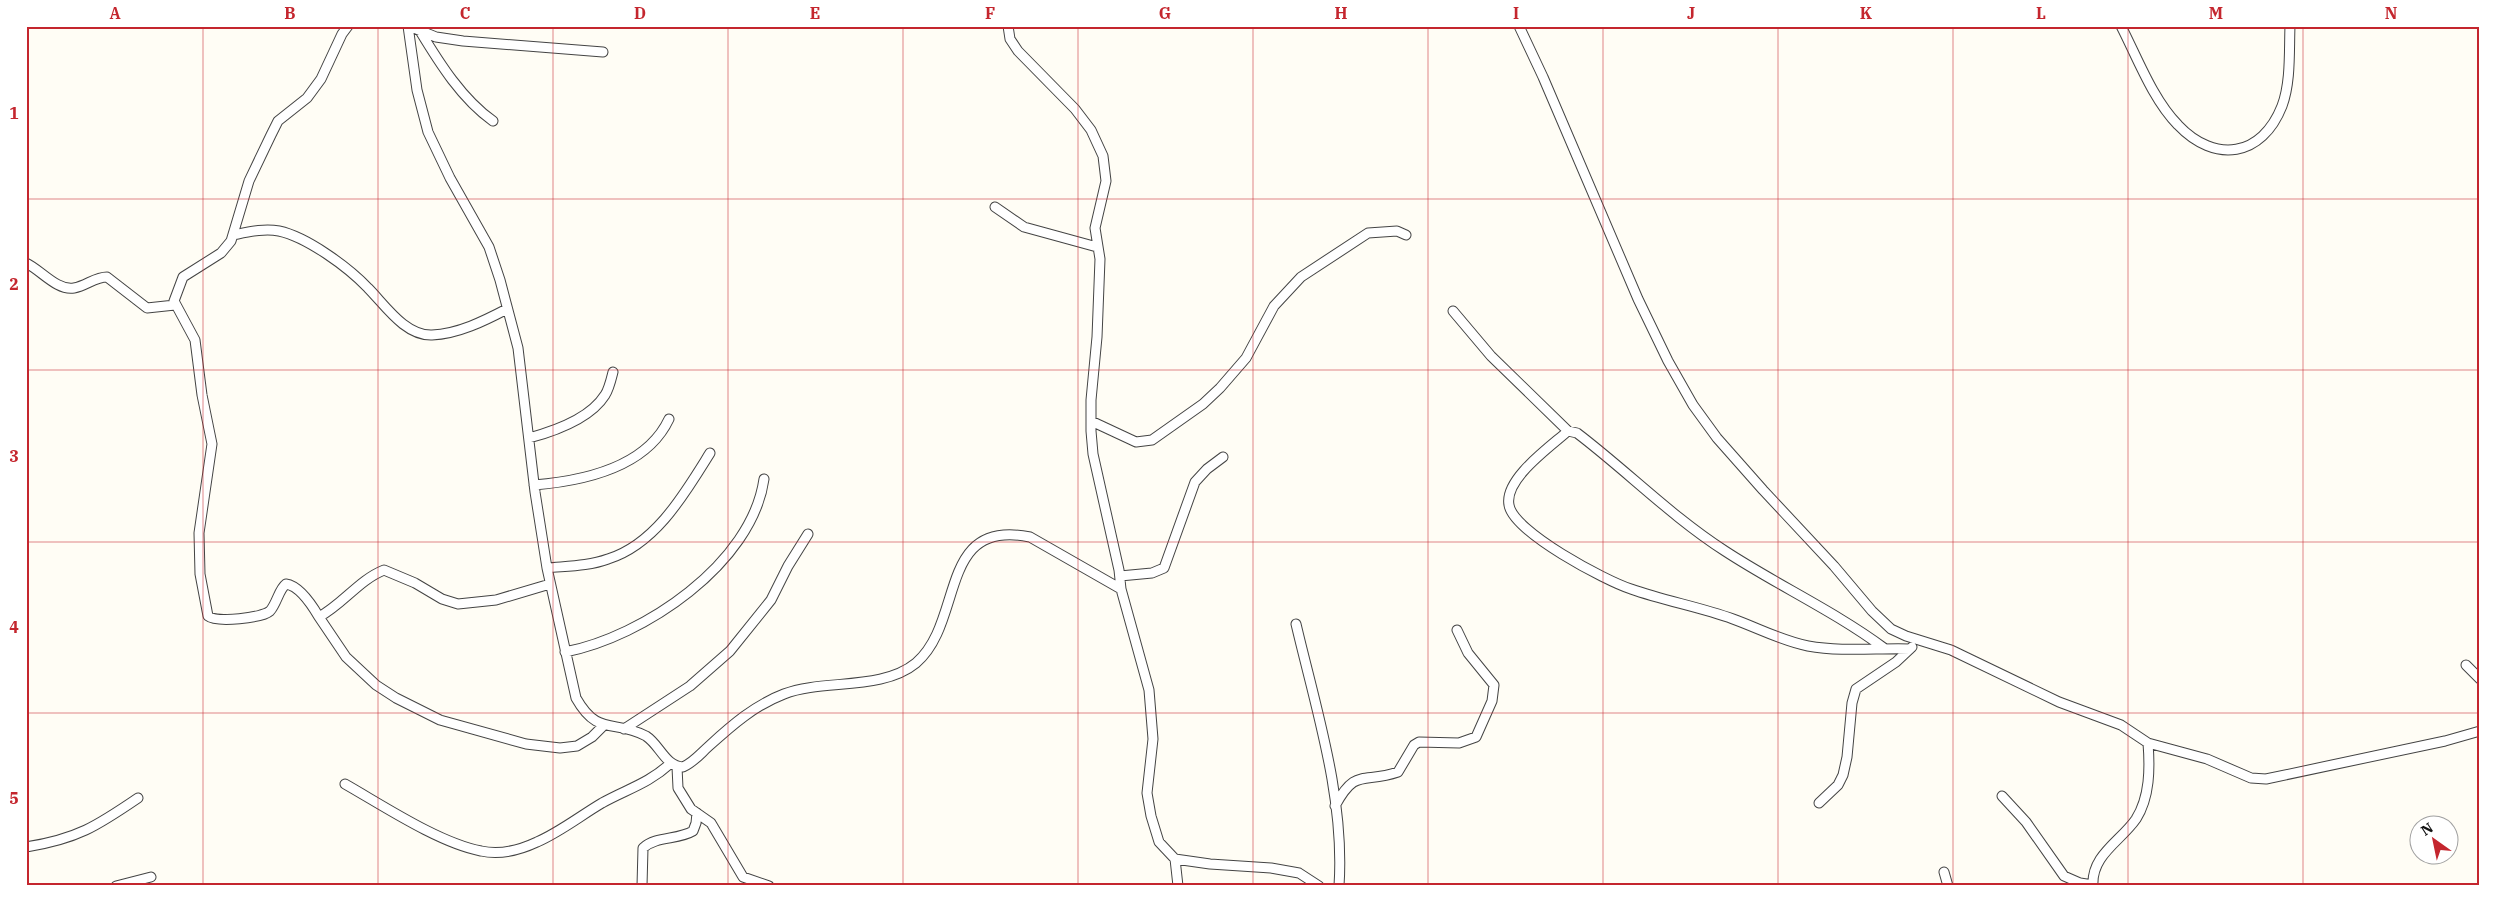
<svg xmlns="http://www.w3.org/2000/svg" width="2506" height="912" viewBox="0 0 2506 912" font-family="'IBM Plex Serif',serif">
  <rect width="100%" height="100%" fill="#fffdf5"/>
  <g fill="none" stroke-linecap="round" stroke-linejoin="round">
    <!-- minor casing -->
    <g stroke="#444" stroke-width="11">
      <path id="minor" d="M348 26 342 34 321 79 307 98 278 121 271 135 249 181 231 241 221 253 183 277 174 301 195 340 202 395 212 444 199 533 200 574 208 616C217 623 262 618 270 611 277 603 279 589 286 584 300 586 312 605 319 617 343 604 359 580 384 570L415 583 442 599 458 604 496 600 550 584
        M408 26 417 90 428 132 450 178 489 247 500 280 518 348 535 492 547 568 576 698C598 737 614 719 646 736 660 745 665 766 683 767 694 762 700 754 709 746 732 725 755 705 784 694 823 679 882 691 916 663 965 621 937 518 1030 537L1121 589
        M409 26 436 37 463 41 603 52
        M1008 26 1010 39 1018 51 1075 109 1091 130 1103 156 1106 181 1095 228 1100 259 1097 337 1091 400V431L1093 454 1119 570 1121 589 1149 690 1153 739 1147 793 1151 816 1159 842 1175 859 1178 886
        M1519 26 1543 77 1638 299 1668 361 1693 405 1717 438 1763 490 1834 566 1872 611 1891 629 1906 636 1951 650 2059 702 2121 725 2148 743C2150 768 2150 797 2136 819 2121 841 2091 855 2093 886
        M2121 26C2137 57 2153 100 2178 125 2215 164 2262 157 2282 106 2291 82 2289 51 2290 26
        M420 31C440 64 462 99 493 121
        M995 207 1024 227 1097 247
        M233 235C248 232 264 228 279 231 307 237 348 267 368 288 385 305 405 336 432 335 458 334 484 321 507 309
        M26 263C41 270 57 291 74 288 86 286 95 277 107 277L147 308 175 305
        M1453 311 1491 356 1568 431 1577 433C1627 471 1672 517 1725 551 1777 585 1834 611 1884 648
        M1091 421 1136 442 1152 440 1203 404 1220 388 1246 358 1274 306 1301 277 1368 233 1397 231 1406 235
        M1568 431C1550 447 1504 479 1509 505 1513 532 1606 581 1631 589 1665 601 1700 607 1733 619 1758 628 1782 641 1808 646 1842 652 1876 648 1910 649
        M529 438C555 431 590 419 605 395 609 389 611 380 613 372
        M534 485C583 481 646 468 669 419
        M547 568C568 566 589 566 608 559 656 544 685 493 710 453
        M1120 576 1152 573 1164 568 1195 482 1207 469 1223 457
        M319 617 346 657 376 685 396 698 440 720 526 744 560 748 577 746 592 737 603 726
        M1296 624C1316 709 1345 798 1339 886
        M565 652C643 637 752 564 764 479
        M2466 665 2480 679
        M624 729 690 686 730 651 771 600 788 566 808 534
        M2148 743 2207 759 2251 778 2266 779 2445 741 2480 731
        M677 767 678 788 691 809 711 823 743 877 769 886
        M345 784C382 805 439 843 481 851 499 855 520 850 537 842 560 832 580 816 602 803 627 789 648 784 671 763
        M2002 796 2026 822 2064 876 2080 883 2093 885
        M1819 803 1838 785 1843 775 1847 757 1852 703 1856 689 1896 662 1912 647
        M1335 806C1356 767 1363 784 1398 772L1414 745 1419 742 1459 743 1476 737 1492 701 1494 685 1468 653 1457 630
        M26 847C77 839 97 826 138 798
        M1175 859 1210 864 1271 868 1299 873 1319 886
        M1944 872 1948 886
        M116 886 151 877
        M642 886 643 848C656 836 678 840 693 831L696 823 697 813"/>
    </g>
    <!-- minor -->
    <use href="#minor" stroke="#fff" stroke-width="9"/>
  </g>
  <!-- grid -->
  <path fill="none" stroke="#c4262e" stroke-width="1" stroke-opacity="0.55" d="M203 26V886M378 26V886M553 26V886M728 26V886M903 26V886M1078 26V886M1253 26V886M1428 26V886M1603 26V886M1778 26V886M1953 26V886M2128 26V886M2303 26V886M26 199H2480M26 370H2480M26 542H2480M26 713H2480"/>
  <!-- border -->
  <rect width="2506" height="912" fill="none" stroke="#ffffff" stroke-width="55"/>
  <!-- north arrow -->
  <g transform="translate(2434 840) rotate(327)"><circle r="24" fill="#ffffff" stroke="#a0a0a0"/>
  <path d="M0-4L9 19L0 12L-9 19Z" fill="#c4262e"/>
  <text y="-8" font-size="14" font-weight="bold" text-anchor="middle" fill="#111111">N</text>
  </g>
  <rect x="28" y="28" width="2450" height="856" fill="none" stroke="#c4262e" stroke-width="2"/>
  <g font-size="16" text-anchor="middle" font-weight="bold" fill="#c4262e">
    <text x="115" y="19">A</text>
    <text x="290" y="19">B</text>
    <text x="465" y="19">C</text>
    <text x="640" y="19">D</text>
    <text x="815" y="19">E</text>
    <text x="990" y="19">F</text>
    <text x="1165" y="19">G</text>
    <text x="1341" y="19">H</text>
    <text x="1516" y="19">I</text>
    <text x="1691" y="19">J</text>
    <text x="1866" y="19">K</text>
    <text x="2041" y="19">L</text>
    <text x="2216" y="19">M</text>
    <text x="2391" y="19">N</text>
    <text x="14" y="119">1</text>
    <text x="14" y="290">2</text>
    <text x="14" y="462">3</text>
    <text x="14" y="633">4</text>
    <text x="14" y="804">5</text>
  </g>
</svg>
